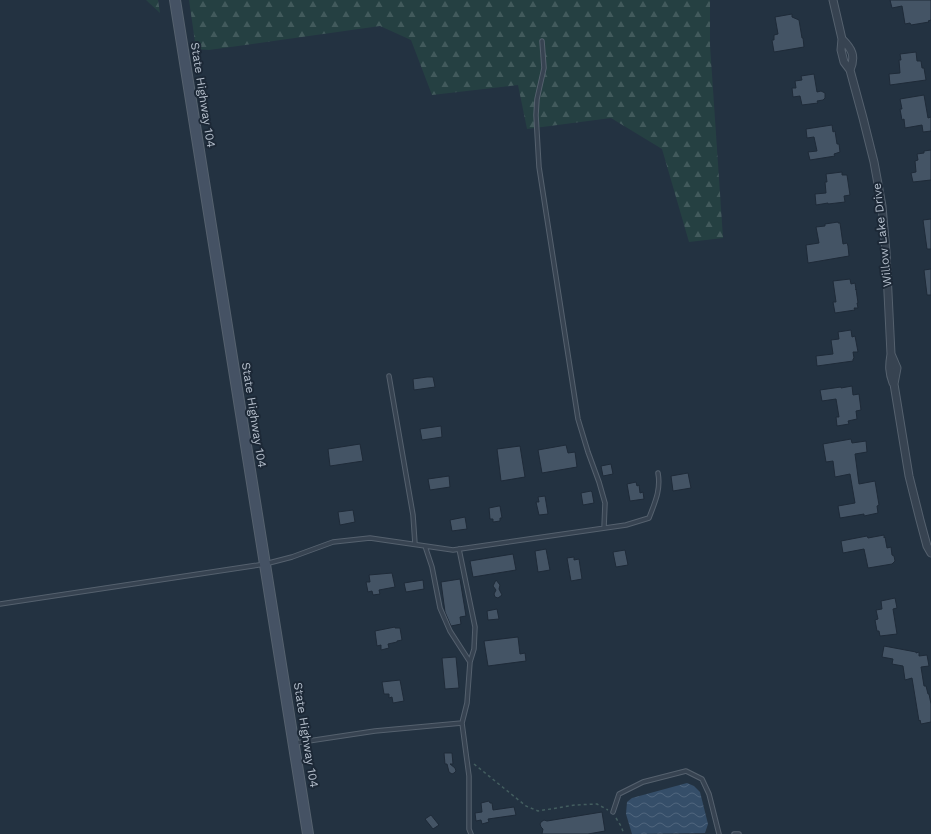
<svg xmlns="http://www.w3.org/2000/svg" width="931" height="834" viewBox="0 0 931 834" font-family="'Work Sans',sans-serif">
  <defs>
    <pattern id="forest-firs" width="22" height="20" patternUnits="userSpaceOnUse"><rect width="22" height="20" fill="#254042"/><path d="M5 1l3.5 6h-7zM16 11l3.5 6h-7z" fill="#425a5c"/></pattern>
    <pattern id="water-waves" width="16" height="10" patternUnits="userSpaceOnUse"><rect width="16" height="10" fill="#354e69"/><path d="M0 5q4-4 8 0t8 0" fill="none" stroke="#50667d"/></pattern>
  </defs>
  <rect width="100%" height="100%" fill="#233241"/>
  <!-- forest -->
  <path fill="url(#forest-firs)" d="M146 0H158L160 13Z
    M189 0H710V45L723 238 689 242 662 149 611 118 527 129 518 85 432 95 411 40 380 26 209 50 196 49Z"/>
  <!-- water -->
  <path fill="url(#water-waves)" d="M687 783 694 786 700 792 708 824 705 833 632 834 626 814 627 802 632 798Z"/>
  <!-- building -->
  <path fill="#445465" stroke="#1e2a38" d="M890 0H931V20L928 21 929 22 911 25 910 23 905 24 902 6 892 8Z
    M792 14V17L799 20 802 38H803L804 47 774 52 772 40H774V35L778 34 775 17Z
    M916 52 917 61H921L922 68H924L926 80 890 85 889 74 900 73 899 60H901L900 54Z
    M814 74 817 92 821 91 825 93V98L823 100 817 101 818 103 802 105 800 96 793 97 792 88H796L795 81 802 80 801 76Z
    M924 95 928 118 931 117V131L923 132 922 125 905 128 904 119 902 120 900 109H902L900 99Z
    M832 125 833 132 835 131 837 144H839L840 152 834 154 835 156 810 160 808 152 817 151 814 137 807 138 806 129Z
    M931 150V180L913 182 911 173 916 172 915 161 918 160 917 154 924 153V151Z
    M842 172V175H847L850 195 844 196 845 202 828 204V203L816 205 815 194 826 193 825 182H827L826 174Z
    M931 219V249H927L923 220Z
    M838 222V223H840L843 244 847 243 848 246 849 256 808 263 806 245 819 243 816 227 825 226V224Z
    M931 269V295H927L924 270Z
    M850 279 851 284 855 283 856 290V289L858 303H857L858 308H854L855 310 835 313 833 302H836L833 281Z
    M851 330 852 337 855 336 858 352H853L854 358 853 359V361L817 366 816 356 833 354 831 340 839 339 838 332Z
    M427 377H433L435 387 414 390 413 379Z
    M852 386 853 395 859 394 861 410 856 411 857 419 848 421 849 424 837 426 836 417H839L836 399 822 401 820 390 841 387V388Z
    M441 426 442 437 422 440 420 429Z
    M851 439 852 443 866 441 867 452 855 454 859 484 875 481 879 505 877 506 878 513 864 516V514L840 518 838 506 855 503 850 474 835 477 833 461 826 462 823 444Z
    M360 444 363 461 330 466 328 449Z
    M566 445 568 453 575 452 577 467 542 473 538 450Z
    M520 446 525 477 501 481 497 449Z
    M611 464 613 474 603 476 601 466Z
    M688 473 691 488 673 491 671 476Z
    M449 476 450 487 430 490 428 479Z
    M636 482 637 486 639 485 640 493 643 492 644 499 630 501 627 484Z
    M591 491 592 492 594 503 583 505 581 493Z
    M545 496 548 514 539 515 536 502H539L538 497Z
    M499 506H500L502 518H500V521L493 522V519H490L489 508Z
    M353 510 355 522 340 525 338 512Z
    M465 517 467 529 452 531 450 520Z
    M884 535V538L885 537 887 548 891 547 892 555 894 556 895 561 892 564 868 568 864 549 843 553 841 541 867 536 868 538Z
    M546 549 550 570 538 572 535 551Z
    M625 550 628 565 616 567 613 552Z
    M513 554 516 570 473 577 470 561Z
    M574 557V560L579 559 582 579 571 581 567 558Z
    M392 573 395 587 379 590 380 594 373 595 372 591 368 592 366 582H370L369 575Z
    M460 579 466 616 460 617 461 624 451 626 445 612 441 582Z
    M423 580 424 589 406 592 404 583Z
    M496 580 500 585 499 589 502 595 498 598 495 597 494 594 496 590 493 586Z
    M895 598 897 608 893 609 897 634 880 636 879 631H877L875 620 878 619 876 610 882 609 881 601Z
    M497 609 499 619 488 620 487 611Z
    M395 627V628H400L402 640 397 641V642L388 644 389 648 381 650V645L377 646 375 631Z
    M518 637 520 654 525 653 526 661 488 666 484 641Z
    M884 646 916 652V653L919 652V656L927 655 929 666 921 667 924 686H926L928 694H929L931 704V722L921 724 920 720 919 721 912 678 905 680 903 666 892 664 893 659 882 657Z
    M456 657 459 688 445 689 442 658Z
    M400 680 404 701 393 703 392 697 389 698V694H384L382 682Z
    M444 753H452L453 764H450L455 768 456 771 454 773 452 774 449 772 447 764H445Z
    M489 801 490 803H492L493 810 514 807 516 815 488 819 489 822 482 824 481 820 476 821 475 813 482 812 481 803Z
    M602 812 605 831 588 834H542L543 829 541 827 540 824 541 822 544 820 547 821Z
    M431 815 439 825 433 829 425 819Z"/>
  <g fill="none" stroke-linecap="round" stroke-linejoin="round">
    <!-- service casing -->
    <g stroke="#55616e" stroke-width="5.5">
      <path id="service" d="M542 41 544 68 537 99 536 115 539 167 578 419 588 452 599 482 605 503 604 528
        M389 376 413 515 415 544
        M425 546 432 567 440 608 450 631 470 662 467 703 462 723 469 776V829L471 834
        M459 549 475 627 474 649 470 662
        M0 604 265 564 292 557 333 542 370 538 453 550 626 525 649 518C655 502 661 490 658 473
        M295 743 375 731 462 723
        M613 812 619 794 643 782 686 771 702 779 709 794 719 834
        M734 834H739"/>
    </g>
    <!-- minor casing -->
    <g stroke="#55616e" stroke-width="9">
      <path id="minor" d="M833 0 842 39 841 50 844 62 850 70 863 118 874 162 882 206 886 252 891 354 897 368 894 384 909 476 920 520 927 546 931 553
        M842 39C852 49 856 56 850 70
        M891 354C889 366 889 372 893 383"/>
    </g>
    <!-- secondary casing -->
    <g stroke="#55616e" stroke-width="12">
      <path id="secondary" d="M175 0 308 834"/>
    </g>
    <!-- path -->
    <path stroke="#435d5f" stroke-width="1.5" stroke-dasharray="3 3" stroke-linecap="butt" d="M474 764 526 806 538 811 575 805 597 804 608 810
      M616 818 621 826 624 834"/>
    <!-- service -->
    <use href="#service" stroke="#374351" stroke-width="3.5"/>
    <!-- minor -->
    <use href="#minor" stroke="#374351" stroke-width="7"/>
    <!-- secondary -->
    <use href="#secondary" stroke="#455264" stroke-width="10"/>
  </g>
  <g text-anchor="middle" dominant-baseline="central" stroke-width="4" stroke-linejoin="round" paint-order="stroke">
    <!-- street labels -->
    <g font-size="12" fill="#b4becb" stroke="#1c2836">
      <text transform="translate(203 95) rotate(81)">State Highway 104</text>
      <text transform="translate(882 235) rotate(-96)">Willow Lake Drive</text>
      <text transform="translate(254 415) rotate(81)">State Highway 104</text>
      <text transform="translate(306 735) rotate(81)">State Highway 104</text>
    </g>
  </g>
</svg>
